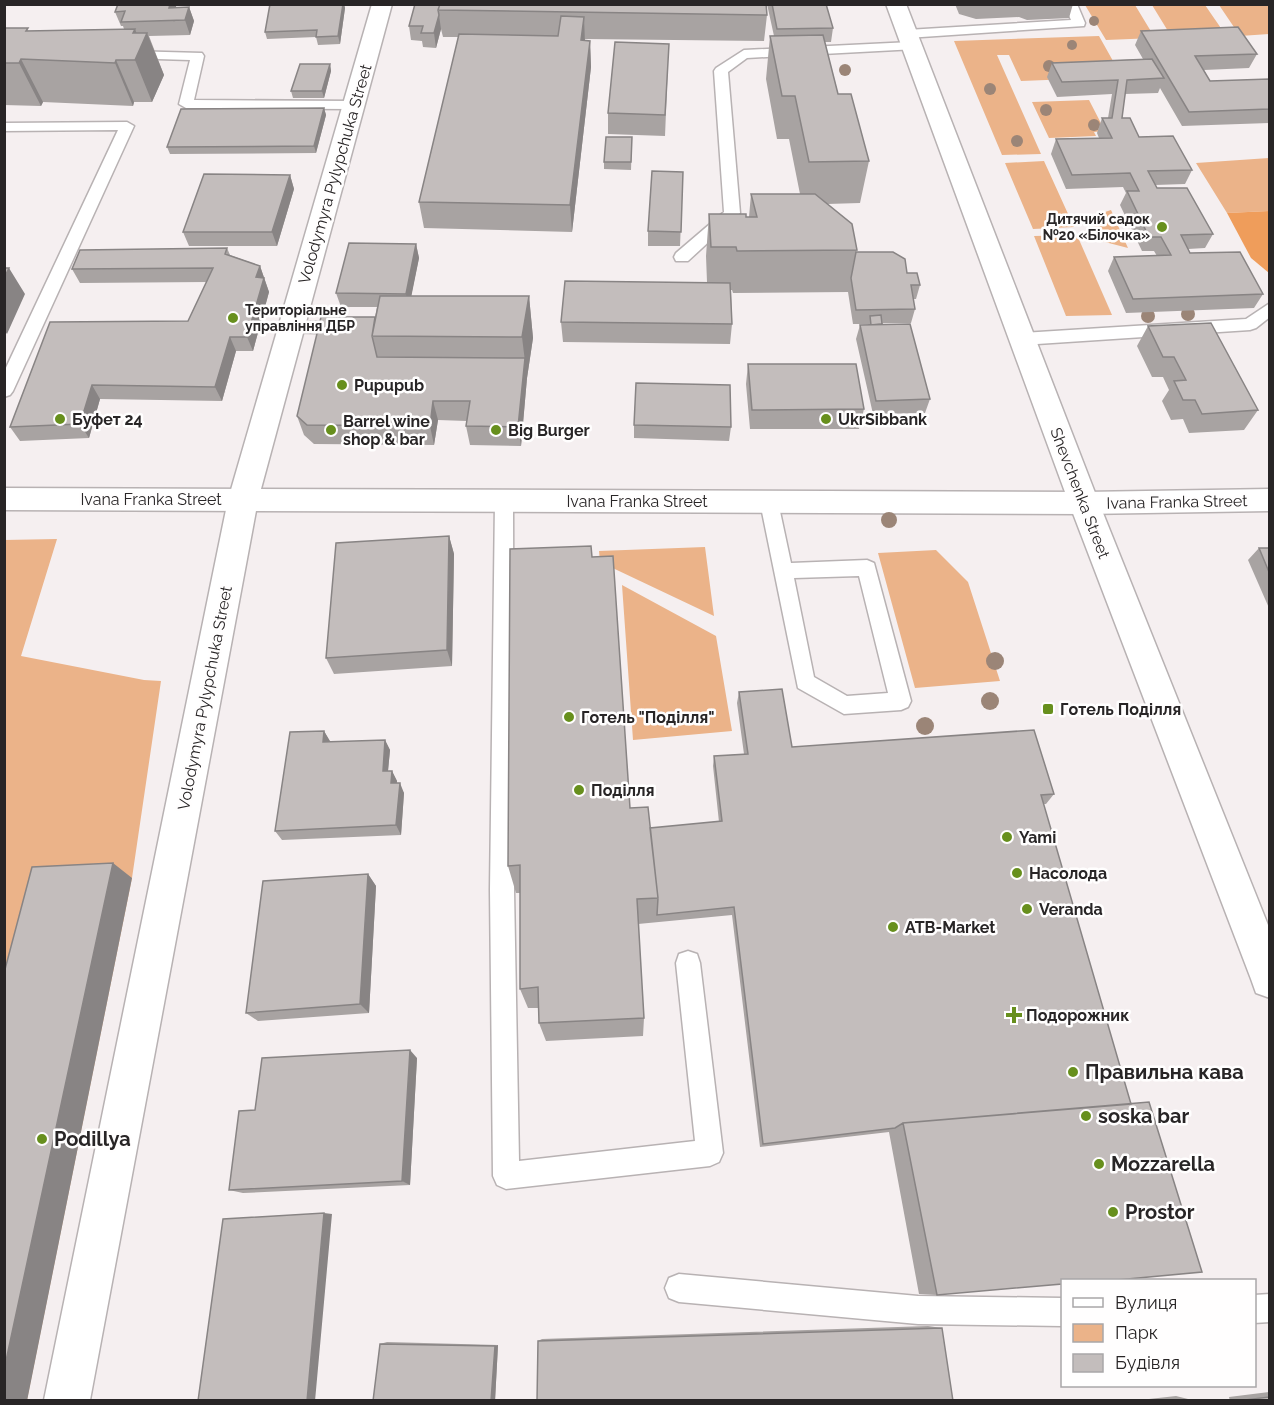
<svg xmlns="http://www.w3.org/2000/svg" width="1274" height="1405" viewBox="0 0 1274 1405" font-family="Raleway,sans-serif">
  <rect width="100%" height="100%" fill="#f5eff0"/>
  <!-- green -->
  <path fill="#ebb389" d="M1085 5H1135L1155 38 1106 40Z
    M1152 5H1205L1225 34 1171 36Z
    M1219 5H1269V34L1240 36Z
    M1099 36 1122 77 1021 81 1009 55H997L1041 154 1002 155 954 41Z
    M1089 100 1105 131 1094 132 1096 136 1049 138 1032 102Z
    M1269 158V211L1227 213 1196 163Z
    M1044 161 1074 227 1033 229 1005 163Z
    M1111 210 1128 248 1101 241 1090 217Z
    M1077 235 1112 315 1066 316 1034 236Z
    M57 539 21 656 144 680 161 681 132 878 27 1400H4V540Z
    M705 547 714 616 600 562 599 551Z
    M936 550 968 582 1000 681 915 688 878 553Z
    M622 585 716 636 732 731 633 740Z"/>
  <!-- forest -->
  <path fill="#ef9d5b" d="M1269 211H1270L1269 273 1251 258 1227 213Z"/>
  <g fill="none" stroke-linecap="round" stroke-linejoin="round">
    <!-- service casing -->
    <g stroke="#b8b2b3" stroke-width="3">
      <path id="service" d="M1064 4H1077L1085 23 1084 26 907 38 901 34 907 30 1071 20Z
        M911 42 916 43 918 46 916 49 747 58 728 72 740 213 688 261H676L674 257 676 253 724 212 714 71 716 68 744 50Z
        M129 51 202 53 204 56 194 100 354 101 361 105 354 109 186 108 179 104 190 60 124 58 122 55 124 52Z
        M127 122 134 126 13 391 10 395 4 397V372L118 130 4 131V123Z
        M1270 303V317L1256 328 1250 330 1022 345 1016 343 1014 339 1016 335 1022 333 1246 319Z
        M291 322H348L354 324 356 328 354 332 348 334 285 332 283 328 285 324Z
        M504 494 511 496 513 501 514 890 519 1161 695 1141 676 963 679 954 688 951 697 954 700 963 723 1153 719 1162 710 1166 506 1189 497 1185 493 1176 490 890 495 501 497 496Z
        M769 495 776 497 778 502 791 563 867 560 874 563 911 701 908 707 901 710 844 714 798 688 760 502 762 497ZM859 576 888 693 847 696 814 677 794 578Z
        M679 1274 918 1296 1062 1298V1326L918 1324 679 1302 669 1298 665 1288 669 1278Z
        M1270 1294V1322L1254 1323V1295Z"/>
    </g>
    <!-- minor casing -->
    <g stroke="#b8b2b3" stroke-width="3">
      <path id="minor" d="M372 4H392L258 500 90 1400H44L228 500Z
        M1270 489V511L1084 514 1074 511 1069 503 1074 495 1084 492Z"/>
    </g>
    <!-- tertiary casing -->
    <g stroke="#b8b2b3" stroke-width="3">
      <path id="tertiary" d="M4 488 1084 492 1094 495 1099 503 1094 511 1084 514 4 510Z"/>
    </g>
    <!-- secondary casing -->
    <g stroke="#b8b2b3" stroke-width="3">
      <path id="secondary" d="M886 4H906L1099 503 1270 930V998L1256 993 1251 979 1069 503Z"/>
    </g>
    <!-- service -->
    <use href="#service" fill="#fff" fill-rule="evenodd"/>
    <!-- minor -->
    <use href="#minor" fill="#fff" fill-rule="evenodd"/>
    <!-- tertiary -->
    <use href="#tertiary" fill="#fff" fill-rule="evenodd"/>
    <!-- secondary -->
    <use href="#secondary" fill="#fff" fill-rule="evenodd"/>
  </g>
  <!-- trees -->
  <g fill="#9b8577">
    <circle cx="1094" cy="21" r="5"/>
    <circle cx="1072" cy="45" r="5"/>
    <circle cx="1049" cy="66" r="6"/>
    <circle cx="845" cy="70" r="6"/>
    <circle cx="990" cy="89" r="6"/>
    <circle cx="1046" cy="110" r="6"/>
    <circle cx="1094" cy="125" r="6"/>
    <circle cx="1017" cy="141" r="6"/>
    <circle cx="1188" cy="314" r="7"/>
    <circle cx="1148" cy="316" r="7"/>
    <circle cx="889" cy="520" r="8"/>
    <circle cx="995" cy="661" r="9"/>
    <circle cx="990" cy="701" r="9"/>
    <circle cx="925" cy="726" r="9"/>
  </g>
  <!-- wall -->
  <path fill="#a8a3a2" d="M270 4H344L345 8 340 44 318 45 316 37 267 39 265 32Z
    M415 4 767 15 764 41 585 39V40L590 41 591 67 572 232 424 228 419 202 459 37H443L441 29 436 48 423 47 422 41 411 40 409 26Z
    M767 4H826L833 28 831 42H825L838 94 869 161 860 203 827 204 857 250 856 252 907 273 920 285 916 299H913L915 309 911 323H882L930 399 925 413 873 414 856 339 860 325H869L868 324H853L848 292 733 293 732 290H731L732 324 730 344 563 342 561 322 707 282 706 256 709 214 749 217 751 194H800L789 139H777L766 79 770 36H774Z
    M955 4H1073L1069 18 1027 20 1019 17 976 19 959 14Z
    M177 7H189L194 21 190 35 149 36 164 75 152 102H134L133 106 43 102 41 106 4 105V28L30 31 124 29 123 26H121L115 12Z
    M1141 31 1257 54 1249 68 1204 70 1210 81 1269 79V123L1182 126 1160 88 1158 93 1125 94 1122 118 1139 137 1192 170 1185 184 1155 185 1157 188 1213 234 1205 248 1188 249 1190 253 1263 294 1254 308 1126 313 1108 271 1114 257 1157 256 1154 251H1142L1120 205 1126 193 1123 187 1066 189 1051 154 1056 139 1099 138 1097 133 1102 118H1108L1112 94 1057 97 1047 77 1052 63 1143 59 1135 45Z
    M330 64 331 71 324 98H293L291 91Z
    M668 64 665 136 608 134V113Z
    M324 108 326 115 316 153 170 154 167 147Z
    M632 137 631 170 604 169V162Z
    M683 172 680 246H648V231Z
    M290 175 294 189 277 246H189L183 232Z
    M416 244 419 258 411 296H529L533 338 527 378 521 446 470 445 466 426 467 421 438 420 434 445 314 444 304 435 297 416 375 317 377 307H341L336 293Z
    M227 248 230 255 260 266 269 292 253 351H236L222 401 100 399 89 438 20 441 10 427 188 321 207 282 80 283 72 269Z
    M1148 326 1258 410 1244 430 1189 433 1183 419 1171 420 1162 401 1169 390 1163 377H1152L1137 346Z
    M748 364 864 409 859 429H750L746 384Z
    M634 425 731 427 729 441 634 438Z
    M449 536 454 554 452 666 334 674 326 658Z
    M1259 548H1269V608L1248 560Z
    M592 557 630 808 650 828 719 822 713 766 714 756 744 754 737 703 739 692 792 747 1054 794 1046 804H1044L937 1295 919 1294 889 1132 760 1147 732 915 638 924 644 1018 643 1036 546 1041 539 1023V1008H528L520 989V893H516L508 866Z
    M324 731 330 742 385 740 390 750 388 771H392L397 781 396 783 404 793 401 835 282 840 275 831Z
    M368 874 376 886 369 1013 258 1021 246 1013Z
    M417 1058 410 1185 243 1193 229 1190 255 1110Z
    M928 1326 942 1328 538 1341 542 1339Z
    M387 1342 498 1345 495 1401H373L380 1344Z
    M1269 1392V1401H1230L1229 1397Z
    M1176 1396 1196 1401H1131Z"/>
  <!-- shaded-wall -->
  <path fill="#888484" d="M167 4H175L178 11 174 22Z
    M343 4H344L345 8 340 44 338 36Z
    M189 7 194 21 190 35 185 20Z
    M439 15 441 29 436 48 434 33Z
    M584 17 585 43 581 40Z
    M135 29 141 45 147 33 164 75 152 102 135 60 133 33Z
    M590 41 591 67 572 232 570 205Z
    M21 59 43 102 41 106 19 63Z
    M116 60 134 102 133 106 115 63Z
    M330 64 331 71 324 98 322 91Z
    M324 108 326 115 316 153 314 146Z
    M290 175 294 189 277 246 272 232Z
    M416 244 419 258 409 308 406 294Z
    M260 266 269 292 253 351 247 337 256 277Z
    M9 268 25 294 7 334 4 330V278Z
    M529 296 533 338 527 378 522 337Z
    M230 337 236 351 222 401 215 387Z
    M525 358 527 378 521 446 518 427Z
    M92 385 100 399 89 438 80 424Z
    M433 401 438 420 434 445 430 426Z
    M449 536 454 554 452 666 447 650Z
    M324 731 330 741 329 752 323 742Z
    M385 740 390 750 387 781 383 771Z
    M392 771 397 781 396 793 391 783Z
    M400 783 404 793 401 835 396 825Z
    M113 863 132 878 27 1401H4V1370Z
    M368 874 376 886 369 1013 360 1004Z
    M410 1050 417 1058 410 1185 402 1181Z
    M324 1213 332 1214 315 1401H307Z
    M498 1345 495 1401H491L495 1346Z"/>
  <!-- building -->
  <path fill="#c3bdbc" stroke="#888484" stroke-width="1.5" d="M118 4H170L169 8 189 7 185 20 121 22 125 11 115 12Z
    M270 4H343L338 36 316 37 317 30 265 32Z
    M415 4H440L438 10 439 15 434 33H421L423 26H409Z
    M440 4H766L767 15 438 10Z
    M772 4H826L833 28 777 29Z
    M561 16 584 17 581 40 590 41 570 205 419 202 459 34 558 36Z
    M1238 27 1257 54 1195 56 1210 81 1269 79V109L1189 112 1141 31Z
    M4 28H28L26 31 135 29 133 33H147L135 60H116L115 63 21 59 19 63H4Z
    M823 35 838 94H851L869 161 809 162 795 96H782L770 36Z
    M615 42 669 44 665 115 608 113Z
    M1152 59 1164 78 1127 80 1122 118H1130L1139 137 1173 136 1192 170 1148 171 1157 188H1187L1213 234 1181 235 1190 253 1240 252 1263 294 1133 299 1114 257 1171 255 1161 237H1149L1127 191H1139L1130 173 1072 175 1056 139 1112 138 1102 118H1112L1118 80 1062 82 1052 63Z
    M300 64H330L322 91H291Z
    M324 108 314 146 167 147 181 109Z
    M606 137H632L631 162H604Z
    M652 171 683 172 681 232 648 231Z
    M204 174 290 175 272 232H183Z
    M751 194H815L852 224 857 250 737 251 736 247H711L709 214H746V217H757Z
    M349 243 416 244 406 294 336 293Z
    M227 248 225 254 260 266 256 277 264 278 247 337H230L215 387 92 385 80 424 10 427 50 322 188 321 213 268 72 269 80 250Z
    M856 252H893L905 259 907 273H917L920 285H911L915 309 856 310 851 278Z
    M4 268H9L4 278Z
    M565 281 730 283 732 324 561 322Z
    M380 296H529L522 337 372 336Z
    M881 315 882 324 871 325 870 316Z
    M321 317H375L372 336 377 357 525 358 518 427 466 426 470 401H433L430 426 307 425 297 416Z
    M1211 323 1258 410 1202 414 1195 400H1183L1174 381 1186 380 1174 357H1163L1148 326Z
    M910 324 930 399 876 401 860 325Z
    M748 364H856L864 409 752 410Z
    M636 383 730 385 731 427 634 425Z
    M449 536 447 650 326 658 336 543Z
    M591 546 592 557 613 556 630 808 648 807 658 898 637 899 644 1018 539 1023 538 987 520 989V865L508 866 510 549Z
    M1259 548H1269V572Z
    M782 689 792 747 1034 730 1054 794 1041 795 1131 1104 903 1123 895 1128 763 1144 734 907 657 915 658 898 650 828 722 821 714 756 748 754 739 692Z
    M324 731 323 742 385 740 383 771H392L391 783H400L396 825 275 831 290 732Z
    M113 863 4 1370V973L32 867Z
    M368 874 360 1004 246 1013 263 881Z
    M410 1050 402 1181 229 1190 239 1111 255 1110 262 1058Z
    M1149 1102 1202 1272 1106 1281H1062V1284L937 1295 903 1123Z
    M324 1213 307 1401H198L223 1219Z
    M942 1328 953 1401H537L538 1341Z
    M380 1344 495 1346 491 1401H373Z
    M1269 1397V1401L1245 1400Z"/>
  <!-- markers -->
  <g fill="#678f1d" stroke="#fffefe" stroke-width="2">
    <circle cx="1162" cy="227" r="6"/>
    <circle cx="233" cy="318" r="6"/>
    <circle cx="342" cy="385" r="6"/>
    <circle cx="60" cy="419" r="6"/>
    <circle cx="826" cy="419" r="6"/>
    <circle cx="331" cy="430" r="6"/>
    <circle cx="496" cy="430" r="6"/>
    <rect x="1042" y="703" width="12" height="12" rx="3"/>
    <circle cx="569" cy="717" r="6"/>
    <circle cx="579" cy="790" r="6"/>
    <circle cx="1007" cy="837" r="6"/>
    <circle cx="1017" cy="873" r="6"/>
    <circle cx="1027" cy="909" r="6"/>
    <circle cx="893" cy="927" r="6"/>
    <path d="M1011 1006h6v6h6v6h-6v6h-6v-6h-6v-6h6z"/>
    <circle cx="1073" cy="1072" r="6"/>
    <circle cx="1086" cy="1116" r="6"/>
    <circle cx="42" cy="1139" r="6"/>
    <circle cx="1099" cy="1164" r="6"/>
    <circle cx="1113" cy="1212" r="6"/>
  </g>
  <g text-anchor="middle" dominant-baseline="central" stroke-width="5" stroke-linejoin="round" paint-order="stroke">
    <!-- far-poi labels -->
    <g font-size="14" font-weight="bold" fill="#282526" stroke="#fffefe" text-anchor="end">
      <text x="1150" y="219">Дитячий садок<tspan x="1150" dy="16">№20 «Білочка»</tspan></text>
      <text x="245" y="310" text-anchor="start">Територіальне<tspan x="245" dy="16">управління ДБР</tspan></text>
    </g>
    <!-- street labels -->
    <g font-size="16" fill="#282526" stroke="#fffefe">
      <text transform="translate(335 174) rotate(-74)">Volodymyra Pylypchuka Street</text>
      <text transform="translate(1080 493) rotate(69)">Shevchenka Street</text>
      <text x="151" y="499">Ivana Franka Street</text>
      <text x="637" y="501">Ivana Franka Street</text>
      <text transform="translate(1177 502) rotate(-1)">Ivana Franka Street</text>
      <text transform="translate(205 698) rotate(-79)">Volodymyra Pylypchuka Street</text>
    </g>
    <!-- poi labels -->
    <g font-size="16" font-weight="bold" fill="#282526" stroke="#fffefe" text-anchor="start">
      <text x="354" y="385">Pupupub</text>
      <text x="72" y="419">Буфет 24</text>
      <text x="838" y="419">UkrSibbank</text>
      <text x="343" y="421">Barrel wine<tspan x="343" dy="18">shop &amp; bar</tspan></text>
      <text x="508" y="430">Big Burger</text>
      <text x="1060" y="709">Готель Поділля</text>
      <text x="581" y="717">Готель "Поділля"</text>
      <text x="591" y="790">Поділля</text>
      <text x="1019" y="837">Yami</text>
      <text x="1029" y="873">Насолода</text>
      <text x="1039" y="909">Veranda</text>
      <text x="905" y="927">ATB-Market</text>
      <text x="1026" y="1015">Подорожник</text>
    </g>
    <!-- near-poi labels -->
    <g font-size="20" font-weight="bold" fill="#282526" stroke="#fffefe" text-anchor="start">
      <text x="1085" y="1072">Правильна кава</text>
      <text x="1098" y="1116">soska bar</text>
      <text x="54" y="1139">Podillya</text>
      <text x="1111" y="1164">Mozzarella</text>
      <text x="1125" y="1212">Prostor</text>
    </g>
  </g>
  <!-- border -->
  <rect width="1274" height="1405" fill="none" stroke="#282526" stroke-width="12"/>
  <!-- legend -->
  <rect x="1061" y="1279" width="195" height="108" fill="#fffefe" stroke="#a9a7a8" stroke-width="1.5"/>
  <rect x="1073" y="1298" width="30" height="9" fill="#ffffff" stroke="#a9a7a8" stroke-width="1.5"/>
  <text x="1115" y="1309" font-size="18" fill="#282526">Вулиця</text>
  <rect x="1073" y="1324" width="30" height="18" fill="#ebb389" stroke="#a9a7a8" stroke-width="1.5"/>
  <text x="1115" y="1339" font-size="18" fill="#282526">Парк</text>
  <rect x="1073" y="1354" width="30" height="18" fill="#c3bdbc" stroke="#a9a7a8" stroke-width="1.5"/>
  <text x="1115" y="1369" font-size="18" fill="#282526">Будівля</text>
</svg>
